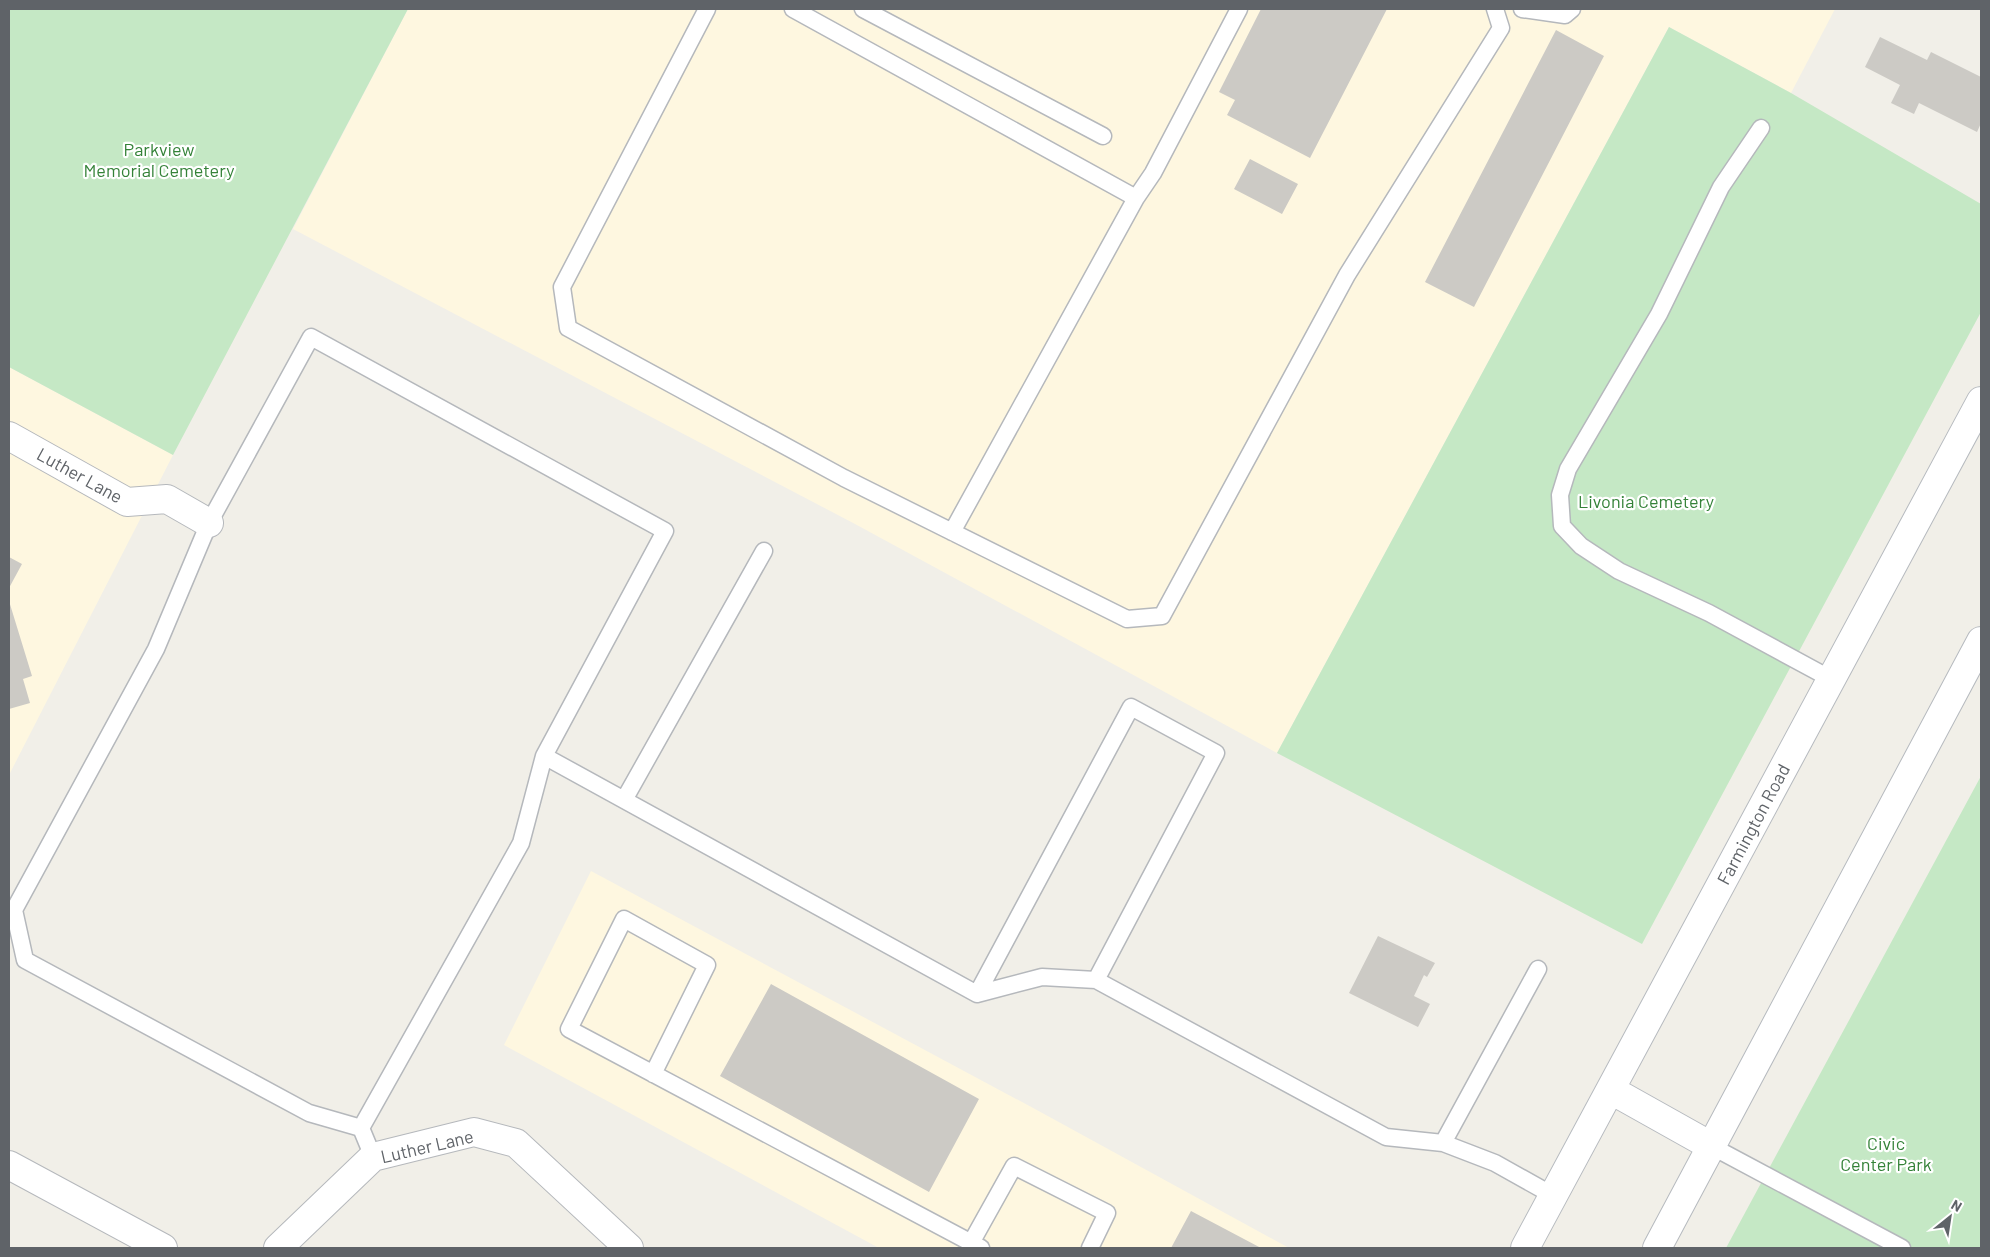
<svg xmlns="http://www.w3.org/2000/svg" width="1990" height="1257" viewBox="0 0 1990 1257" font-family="Barlow,sans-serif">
  <rect width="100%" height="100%" fill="#f1efe8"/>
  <!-- commercial -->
  <path fill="#fef7e0" d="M408 9H1835L1791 93 1669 27 1277 753 855 524 293 229Z
    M9 367 173 455 9 775Z
    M591 871 1035 1109 1289 1248H879L504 1045Z"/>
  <!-- green -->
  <path fill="#c5e8c5" d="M9 9H408L173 455 9 367Z
    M1669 27 1791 93 1981 204V312L1642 944 1277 753Z
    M1981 776V1248H1726Z"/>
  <!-- building -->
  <path fill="#cccac5" d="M1261 9H1387L1310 158 1227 115 1235 100 1219 92Z
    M1556 30 1604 56 1474 307 1425 282Z
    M1880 37 1927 60 1931 52 1981 77V123L1977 132 1919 103 1914 114 1891 103 1900 85 1865 67Z
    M1250 159 1298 184 1282 214 1234 189Z
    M9 557 22 564 9 588Z
    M9 601 32 676 23 679 30 703 9 709Z
    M1378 936 1435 963 1427 977 1424 975 1414 996 1430 1004 1418 1027 1349 993Z
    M771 984 979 1099 929 1192 720 1076Z
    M1191 1211 1261 1248H1171Z"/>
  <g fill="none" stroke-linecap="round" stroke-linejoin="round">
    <!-- lane casing -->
    <g stroke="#b5b8bc" stroke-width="19">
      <path id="lane" d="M707 9 562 287 568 328 844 478 1127 619 1162 616 1347 275 1501 28 1495 9
        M793 9 1136 198 1153 173 1239 9
        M863 9 1103 136
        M1522 9 1565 15 1572 9
        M1761 128 1721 187 1659 314 1568 469 1560 495 1562 526 1581 546 1619 571 1709 613 1831 679
        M952 532 1136 198
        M624 800 764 551
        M977 994 1131 707 1216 753 1096 980
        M653 1074 707 965 624 919 569 1029 981 1248
        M361 1128 309 1113 25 960 14 910 156 649 209 523 311 337 665 531 544 756
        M1443 1143 1538 969
        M1711 1146 1902 1248
        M373 1157 361 1128 521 843 544 756 977 994 1042 977 1096 980 1386 1137 1443 1143 1495 1163 1554 1196
        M971 1243 1014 1166 1107 1213 1090 1248"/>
    </g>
    <!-- street casing -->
    <g stroke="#b5b8bc" stroke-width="30">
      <path id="street" d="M9 436 127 502 167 499 209 523
        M9 1165 163 1248
        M278 1248 373 1157 474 1132 516 1143 629 1248"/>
    </g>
    <!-- secondary casing -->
    <g stroke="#b6babf" stroke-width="30">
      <path id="secondary" d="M1611 1090 1711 1146
        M1525 1248 1981 401
        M1657 1248 1981 641"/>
    </g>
    <!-- lane -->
    <use href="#lane" stroke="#fff" stroke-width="16"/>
    <!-- street -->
    <use href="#street" stroke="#fff" stroke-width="28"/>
    <!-- secondary -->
    <use href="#secondary" stroke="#fff" stroke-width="28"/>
  </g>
  <g text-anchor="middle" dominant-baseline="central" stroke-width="4.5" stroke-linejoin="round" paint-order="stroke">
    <!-- park labels -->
    <g font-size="18" fill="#348238" stroke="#fff">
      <text x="159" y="149">Parkview<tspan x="159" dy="21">Memorial Cemetery</tspan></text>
      <text x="1646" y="501">Livonia Cemetery</text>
      <text x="1886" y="1143">Civic<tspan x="1886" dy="21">Center Park</tspan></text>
    </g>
    <!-- street labels -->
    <g font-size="18" fill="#5f6368" stroke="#fff">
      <text transform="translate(80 475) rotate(29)">Luther Lane</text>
      <text transform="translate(1753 824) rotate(-62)">Farmington Road</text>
      <text transform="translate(427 1146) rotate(-13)">Luther Lane</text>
    </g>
  </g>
  <!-- border -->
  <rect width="1990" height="1257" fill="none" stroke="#5f6368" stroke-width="20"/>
  <!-- north arrow -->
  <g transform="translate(1950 1217) rotate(30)" stroke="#ffffff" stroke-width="4" paint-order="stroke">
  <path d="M0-4L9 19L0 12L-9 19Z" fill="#5f6368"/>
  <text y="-8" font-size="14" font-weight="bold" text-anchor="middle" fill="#5f6368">N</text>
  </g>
</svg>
